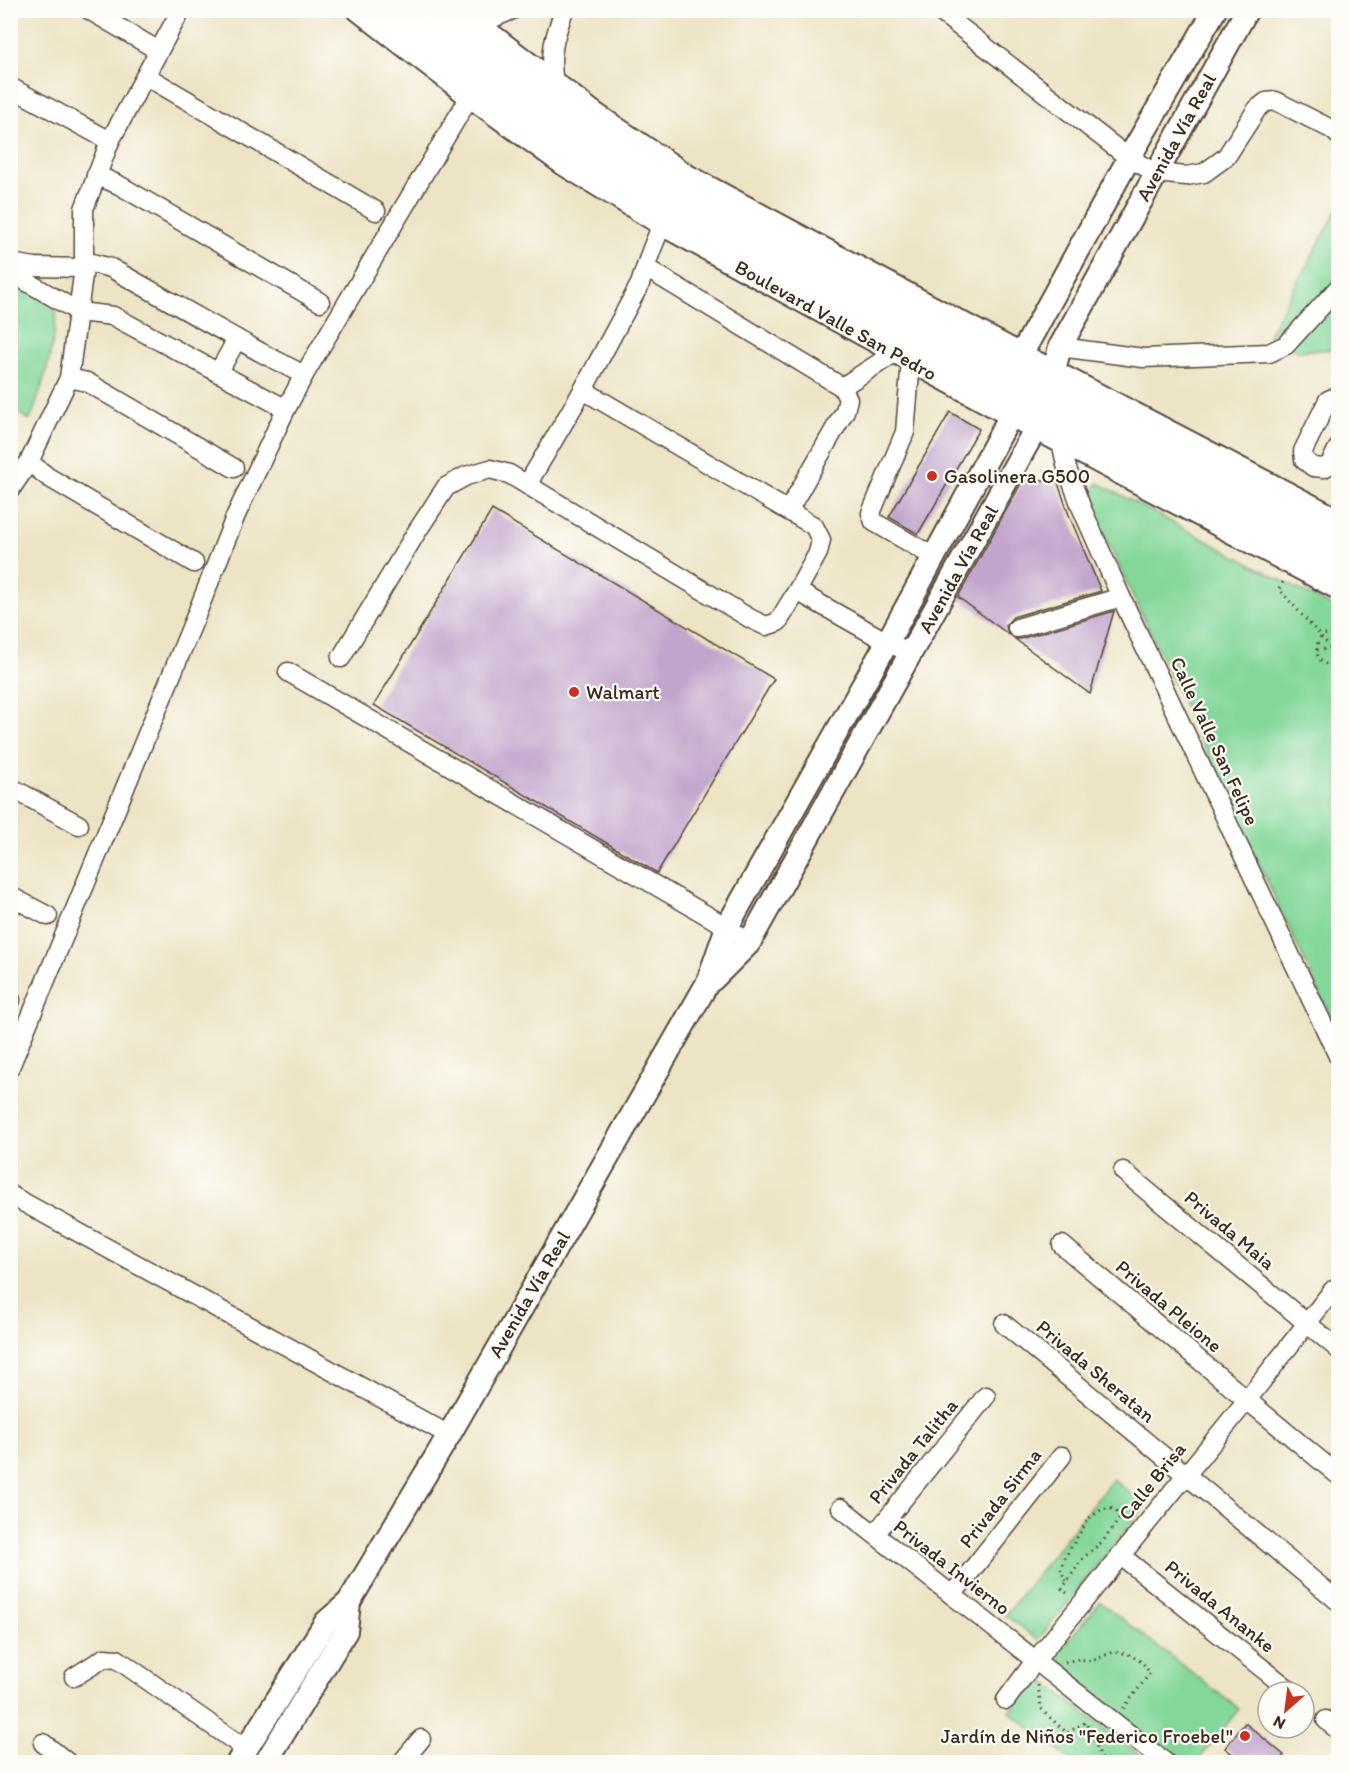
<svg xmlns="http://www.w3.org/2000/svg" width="1349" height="1773" viewBox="0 0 1349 1773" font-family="Itim,sans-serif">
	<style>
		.green { fill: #83d79a; stroke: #5f805c; stroke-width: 1.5 }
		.building { fill: #c1a5cc }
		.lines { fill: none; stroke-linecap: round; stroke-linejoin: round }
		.minor-casing { stroke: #564637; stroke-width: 21 }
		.major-casing { stroke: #564637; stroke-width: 26 }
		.path { stroke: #564637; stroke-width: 3; stroke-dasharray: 1.5 4.5; stroke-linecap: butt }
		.minor { stroke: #fff; stroke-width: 18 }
		.major { stroke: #fff; stroke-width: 22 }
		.poi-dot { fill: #c8321e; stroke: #fdfcf7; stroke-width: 2 }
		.labels { text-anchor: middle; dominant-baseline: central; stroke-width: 4.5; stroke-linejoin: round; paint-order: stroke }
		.street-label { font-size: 20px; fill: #3b2a1e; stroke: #fdfcf7 }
		.poi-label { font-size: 20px; fill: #3b2a1e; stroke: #fdfcf7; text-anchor: start }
	</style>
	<rect width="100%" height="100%" fill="#fdfcf7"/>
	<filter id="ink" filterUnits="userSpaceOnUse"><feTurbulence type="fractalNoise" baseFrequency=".0167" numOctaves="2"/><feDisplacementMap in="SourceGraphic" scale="12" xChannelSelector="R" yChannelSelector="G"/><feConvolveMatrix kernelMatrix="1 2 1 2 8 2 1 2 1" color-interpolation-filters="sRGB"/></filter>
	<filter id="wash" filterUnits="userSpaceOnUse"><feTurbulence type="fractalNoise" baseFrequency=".008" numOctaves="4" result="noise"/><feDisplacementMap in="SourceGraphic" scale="24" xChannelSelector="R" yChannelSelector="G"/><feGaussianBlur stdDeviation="1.35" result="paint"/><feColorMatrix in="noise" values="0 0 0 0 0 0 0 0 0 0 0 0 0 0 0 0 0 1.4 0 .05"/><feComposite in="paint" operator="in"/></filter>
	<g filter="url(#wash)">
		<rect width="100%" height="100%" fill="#ece4c5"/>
		<!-- green -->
		<g class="green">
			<path d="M1338,209V349L1297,351L1268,335Z"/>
			<path d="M11,280L57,304C56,341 43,386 30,420L11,409Z"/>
			<path d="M1098,483L1338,610V1032L1088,500Z"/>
			<path d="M1113,1479L1145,1505L1038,1640L1005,1615Z"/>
			<path d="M1100,1602L1239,1709L1197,1762H1177L1053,1659Z"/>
			<path d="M1037,1676L1148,1762H1073L1010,1712Z"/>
		</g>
		<g id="blocks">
			<!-- building -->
			<g class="building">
				<path d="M950,412L979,429L918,534L889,517Z"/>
				<path d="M1023,480H1057L1069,515L1101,591L1013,617L1006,625L1008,634L958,597Z"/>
				<path d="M492,510L774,679L657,873L374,705Z"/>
				<path d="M1114,611L1090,694L1015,639H1020Z"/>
				<path d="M1245,1723L1284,1755L1278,1762H1243L1225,1748Z"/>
			</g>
		</g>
	</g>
	<g filter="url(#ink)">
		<use href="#blocks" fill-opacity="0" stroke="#564637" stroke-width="1.5"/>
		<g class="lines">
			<!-- minor casing -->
			<g class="minor-casing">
				<g id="minor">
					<path d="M89,10L159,51"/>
					<path d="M938,10L1129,158L1156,173L1186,176L1204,173L1226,157L1257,109L1266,102L1276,101L1333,130L1338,135"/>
					<path d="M477,25L512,10"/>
					<path d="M146,76L376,211"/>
					<path d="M554,83C549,53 554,39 564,10"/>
					<path d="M10,87L110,141"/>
					<path d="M96,175L119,185L320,302"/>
					<path d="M662,224L651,251L640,284L583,390L814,526L821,540L818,553L797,591L887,642L911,653"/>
					<path d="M84,261L111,268L260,352L304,375"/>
					<path d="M10,263L35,267L84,268"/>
					<path d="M646,268L842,387L848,399L845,411L788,511"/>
					<path d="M10,272L79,312L113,316L286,409"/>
					<path d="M1060,347L1143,358L1269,353L1286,345L1338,288"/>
					<path d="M911,361L905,432L871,513L874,522L934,557"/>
					<path d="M218,373L237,339"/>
					<path d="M69,378L87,382L234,468"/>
					<path d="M842,387L896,352"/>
					<path d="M1338,396L1328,400L1303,451L1304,460L1313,467L1324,468L1330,464L1338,448"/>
					<path d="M1061,442L1067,469L1082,509L1121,597L1338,1056"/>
					<path d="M29,462L48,477L194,563"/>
					<path d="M527,485L583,390"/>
					<path d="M10,490L29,462L69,378L84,268V209L110,141L181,10"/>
					<path d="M1017,628L1121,597"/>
					<path d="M341,658L416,533L446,487L466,476L490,469L509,474L751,619L766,626L778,622L797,591"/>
					<path d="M288,672L727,927L749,943"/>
					<path d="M10,787L79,825"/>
					<path d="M10,896L48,916"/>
					<path d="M10,1000H11"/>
					<path d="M10,1067L195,618L236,515L286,409L304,375L470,96"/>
					<path d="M1123,1171L1338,1349"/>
					<path d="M10,1195L449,1435"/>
					<path d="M1062,1245L1247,1400L1338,1475"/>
					<path d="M1004,1324L1338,1601"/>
					<path d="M841,1508L1165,1762"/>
					<path d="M875,1534L986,1396"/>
					<path d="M1120,1555L1292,1692"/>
					<path d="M952,1595L1062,1456"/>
					<path d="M74,1677L104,1658L117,1659L246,1749"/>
					<path d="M1006,1700L1035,1661L1247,1400L1333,1290"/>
					<path d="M1326,1720L1338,1730"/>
					<path d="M43,1743L67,1762"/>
					<path d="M402,1762L421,1739"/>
				</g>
			</g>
			<!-- major casing -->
			<g class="major-casing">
				<g id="major">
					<path d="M359,10L470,96L564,164L662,224L1011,415L1338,588"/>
					<path d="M390,10L480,80L575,147L671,207L1071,425L1338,564"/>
					<path d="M425,10L492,63L586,129L680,190L1021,376L1338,543"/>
					<path d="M458,10L596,115L687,176L1021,355L1338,520"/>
					<path d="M713,979L749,943L1036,428L1045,411L1051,391L1054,370L1060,347L1247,10"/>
					<path d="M238,1762L326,1622L349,1602L449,1435L707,984L727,927L893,632L1011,415C1019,395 1021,376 1021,355L1129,158L1215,10"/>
					<path d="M266,1762L346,1631L349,1602"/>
				</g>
			</g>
			<!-- path -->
			<g class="path">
				<path d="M1283,582L1279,589L1333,650L1338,659"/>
				<path d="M1338,634C1309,627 1310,672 1338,664"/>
				<path d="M1317,650L1338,648"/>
				<path d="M1338,712L1336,721L1338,727"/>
				<path d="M1066,1581L1061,1571L1063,1562L1067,1554L1089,1518L1101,1510L1110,1508L1122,1515"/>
				<path d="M1067,1593L1062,1589L1083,1558L1104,1540L1122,1515L1128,1520"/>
				<path d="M1065,1662L1079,1659L1092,1661L1113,1652L1128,1654L1142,1662L1150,1673L1123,1709"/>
				<path d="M1038,1685L1041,1708L1046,1714L1067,1733L1086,1722"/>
				<path d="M1087,1724L1103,1762"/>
			</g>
			<!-- minor -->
			<use href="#minor" class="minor"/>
			<!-- major -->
			<use href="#major" class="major"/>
		</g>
	</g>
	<!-- markers -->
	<g class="poi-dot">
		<circle cx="932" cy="476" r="6"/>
		<circle cx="574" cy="692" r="6"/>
		<circle cx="1245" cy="1736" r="6"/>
	</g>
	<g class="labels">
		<!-- street labels -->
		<g class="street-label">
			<text transform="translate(1176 137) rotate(-61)">Avenida Vía Real</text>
			<text transform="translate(836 320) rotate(29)">Boulevard Valle San Pedro</text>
			<text transform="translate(958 569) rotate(-61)">Avenida Vía Real</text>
			<text transform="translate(1215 741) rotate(65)">Calle Valle San Felipe</text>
			<text transform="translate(1230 1230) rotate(40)">Privada Maia</text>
			<text transform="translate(529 1294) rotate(-60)">Avenida Vía Real</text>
			<text transform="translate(1169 1306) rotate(40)">Privada Pleione</text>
			<text transform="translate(1096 1371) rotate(40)">Privada Sheratan</text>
			<text transform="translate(913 1451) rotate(-51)">Privada Talitha</text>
			<text transform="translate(1152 1481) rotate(-51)">Calle Brisa</text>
			<text transform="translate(1000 1498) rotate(-52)">Privada Sirma</text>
			<text transform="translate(952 1567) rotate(38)">Privada Invierno</text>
			<text transform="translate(1220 1606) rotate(39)">Privada Ananke</text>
		</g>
		<!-- poi labels -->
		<g class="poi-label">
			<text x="944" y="476">Gasolinera G500</text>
			<text x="586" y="692">Walmart</text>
			<text x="1233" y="1736" text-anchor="end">Jardín de Niños "Federico Froebel"</text>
		</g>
	</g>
	<!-- margin -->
	<rect width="1349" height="1773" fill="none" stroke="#fdfcf7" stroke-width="36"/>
	<!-- north arrow -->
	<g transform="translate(1286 1710) rotate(208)"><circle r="28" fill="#fdfcf7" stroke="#afa8a0" stroke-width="1.5"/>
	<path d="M0-4.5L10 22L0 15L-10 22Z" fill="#c8321e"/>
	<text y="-9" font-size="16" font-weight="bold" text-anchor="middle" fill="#3b2a1e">N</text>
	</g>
</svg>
